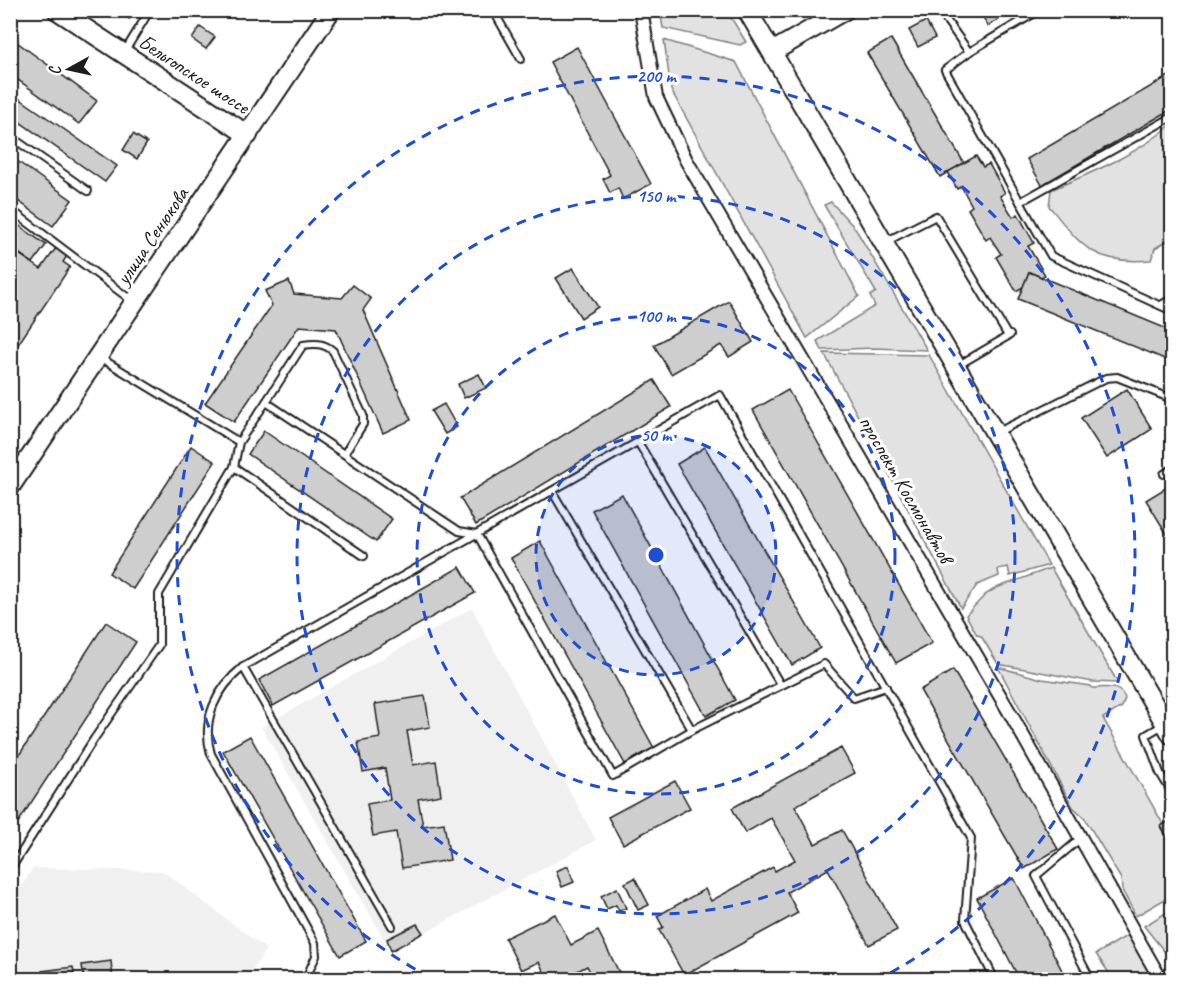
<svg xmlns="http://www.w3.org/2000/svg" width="1183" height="990" viewBox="0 0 1183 990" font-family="Caveat,sans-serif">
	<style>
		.built { fill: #f0f0f0 }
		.green { fill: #e2e2e2; stroke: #7f7f7f; stroke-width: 1.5 }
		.building { fill: #cecece; stroke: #1c1c1c; stroke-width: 1.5 }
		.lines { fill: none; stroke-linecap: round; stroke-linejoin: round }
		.lane-casing { stroke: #1c1c1c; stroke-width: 10 }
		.street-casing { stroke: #1c1c1c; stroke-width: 16 }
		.secondary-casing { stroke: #1c1c1c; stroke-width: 22 }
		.lane { stroke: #fff; stroke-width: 6 }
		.street { stroke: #fff; stroke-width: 12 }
		.secondary { stroke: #fff; stroke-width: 18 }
		.ring { fill: none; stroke: #1d4ed8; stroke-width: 3; stroke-dasharray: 10 8 }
		.labels { text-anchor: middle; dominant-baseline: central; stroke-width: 6; stroke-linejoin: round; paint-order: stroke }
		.street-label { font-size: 21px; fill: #1c1c1c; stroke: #fff }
		.centre { fill: #1d4ed8; stroke: #fff; stroke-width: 3 }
		.ring-label { font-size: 18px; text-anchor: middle; font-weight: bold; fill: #1d4ed8; stroke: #fff; stroke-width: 6; stroke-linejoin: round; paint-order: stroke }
	</style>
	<rect width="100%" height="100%" fill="#fff"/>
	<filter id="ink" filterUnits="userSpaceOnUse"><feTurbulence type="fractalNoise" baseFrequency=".0167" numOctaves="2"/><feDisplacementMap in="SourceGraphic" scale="12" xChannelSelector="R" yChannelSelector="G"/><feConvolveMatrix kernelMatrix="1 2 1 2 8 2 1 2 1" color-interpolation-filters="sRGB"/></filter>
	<g filter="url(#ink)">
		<!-- built -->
		<g class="built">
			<path d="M472,608L596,840L391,951L261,727Z"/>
			<path d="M33,868L163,871L266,949L246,979L11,980V903Z"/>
		</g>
		<!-- green -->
		<g class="green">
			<path d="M660,11H727L746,42L740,45L663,28Z"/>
			<path d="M664,40L736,62L859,296L807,338L671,90Z"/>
			<path d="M1172,124V238L1155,248L1151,260C1094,265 1082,247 1049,206L1051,190C1093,172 1138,154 1172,124Z"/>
			<path d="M831,202L855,228L927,350L874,348L822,350L817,341L875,306L870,296L876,292L824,205Z"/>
			<path d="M824,353L929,355L1049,565L1010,576L1008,567L998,569L999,576L977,585L961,608Z"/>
			<path d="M1051,568L1118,683L1093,682L998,664L981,636L977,635L966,615L985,595L996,588Z"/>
			<path d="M998,667L1042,679L1091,686L1092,688C1105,688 1119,684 1125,698L1122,707L1103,718L1163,824L1160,826L1172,847V895L1136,916L1122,890L1121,879L1084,817L1073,807Z"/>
			<path d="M1172,909V961L1144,926Z"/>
			<path d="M1128,935L1154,979H1113L1096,954Z"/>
		</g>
		<!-- building -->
		<g class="building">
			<path d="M130,10L133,14L129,19L120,11Z"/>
			<path d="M979,10H1014L988,26Z"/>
			<path d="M926,21L935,38L918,47L909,30Z"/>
			<path d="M200,27L215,37L206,49L192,39Z"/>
			<path d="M10,37L97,101L79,124L10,74Z"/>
			<path d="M891,39L964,163L940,177L867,53Z"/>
			<path d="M577,47L651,184L623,199L618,188L610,193L603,179L610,175L550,62Z"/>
			<path d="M1172,74V109L1042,185L1027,159Z"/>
			<path d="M10,92L117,166L105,182L10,115Z"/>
			<path d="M133,134L147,143L137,159L123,150Z"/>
			<path d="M10,156L72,200L53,226L10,195Z"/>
			<path d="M976,156L983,167L989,164L1005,193L1000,196L1013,217L1018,214L1034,243L1028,246L1045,275L1041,277L1029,272L1023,287L1016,291L996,257L1001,254L990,237L986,240L968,209L972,206L961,186L957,189L948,172Z"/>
			<path d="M10,219L46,245L33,263L10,247Z"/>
			<path d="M10,248L41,269L56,248L67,256L63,262L70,267L13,352L10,350V278L15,272L10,269Z"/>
			<path d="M573,268L598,307L581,318L556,278Z"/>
			<path d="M1029,272L1172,331V362L1018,299Z"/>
			<path d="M289,281L294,294L342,298L353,285L371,299L363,310L411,420L383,433L336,329L299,326L234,422L205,403L272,305L265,291Z"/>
			<path d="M729,301L753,342L729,357L721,345L671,374L654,345Z"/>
			<path d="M479,374L486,388L464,398L458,384Z"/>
			<path d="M654,380L671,407L476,525L460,498Z"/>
			<path d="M1127,389L1152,429L1107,458L1081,418Z"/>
			<path d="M788,390L932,643L896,663L753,410Z"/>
			<path d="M444,404L457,427L445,434L431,411Z"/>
			<path d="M264,431L392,519L376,542L248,454Z"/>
			<path d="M191,446L215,462L133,589L109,573Z"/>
			<path d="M705,447L820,648L792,665L677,464Z"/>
			<path d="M1172,484V533L1168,536L1146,500Z"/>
			<path d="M622,494L735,700L706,716L592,510Z"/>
			<path d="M540,541L654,748L625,764L511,558Z"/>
			<path d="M460,567L475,593L273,706L259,680Z"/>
			<path d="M106,622L136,642L10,835V769Z"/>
			<path d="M953,670L1058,849L1024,869L920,690Z"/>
			<path d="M425,696L430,727L407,731L413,765L436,761L441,795L418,799L423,826L444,823L450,860L402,868L396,832L373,836L367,804L390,800L385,768L363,772L358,742L380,738L375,704Z"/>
			<path d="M250,736L366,941L340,956L223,751Z"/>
			<path d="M841,748L855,773L795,806L815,844L842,830L897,930L869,945L828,869L787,892L798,913L684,975L659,930L663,927L657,916L705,889L711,901L773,867L775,871L795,860L771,818L745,833L732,808Z"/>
			<path d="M675,781L690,808L623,844L608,817Z"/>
			<path d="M1172,819V843L1171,844L1161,826Z"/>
			<path d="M568,866L574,882L562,887L556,871Z"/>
			<path d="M635,878L649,905L638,910L625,883Z"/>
			<path d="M1014,878L1067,980H1020L977,898Z"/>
			<path d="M617,888L626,908L619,911L616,905L607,909L601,896Z"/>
			<path d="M555,914L571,945L598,931L623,980H594L587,966L560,980H548L539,962L521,970L505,938Z"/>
			<path d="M417,924L423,933L391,951L387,939Z"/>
			<path d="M111,961L113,980H80L84,979L82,965Z"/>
			<path d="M73,967L75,980H43L42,971Z"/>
		</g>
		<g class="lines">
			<!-- lane casing -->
			<g class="lane-casing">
				<g id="lane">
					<path d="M493,10L521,59"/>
					<path d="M939,10L969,52"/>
					<path d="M1040,10L969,52L945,70L1051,256L1172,311"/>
					<path d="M125,51L150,10"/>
					<path d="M10,136L88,191"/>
					<path d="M1020,202L1172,117"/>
					<path d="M10,209L131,300"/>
					<path d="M885,242L936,216L1008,336"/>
					<path d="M1161,305L1172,299"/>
					<path d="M99,357L239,442"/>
					<path d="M957,366L1010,335"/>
					<path d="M266,402L303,345C315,343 324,343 333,351L363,415V424L345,453"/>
					<path d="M996,433L1106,378L1117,377L1172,399"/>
					<path d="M638,442L780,684"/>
					<path d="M234,467L364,556"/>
					<path d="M1164,474L1172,469"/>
					<path d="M552,491L692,730"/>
					<path d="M243,667L392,926"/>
					<path d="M1163,725L1146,735L1160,773L1172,793"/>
					<path d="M1081,838L1036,876L1091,980"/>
					<path d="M10,870L94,739L159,645V594L234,467L239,442L266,402L459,531L477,534L613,776L692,730L824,664L854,698L886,687"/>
					<path d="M305,980L316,956L315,943L211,754C201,720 216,689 243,667L720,395L971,838L965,920L995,980"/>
				</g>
			</g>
			<!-- street casing -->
			<g class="street-casing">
				<path id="street" d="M641,10L656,97L686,160L1010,713L1161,980"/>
			</g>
			<!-- secondary casing -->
			<g class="secondary-casing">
				<g id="secondary">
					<path d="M57,10L248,135"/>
					<path d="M747,10L1172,735"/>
					<path d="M772,52L845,10"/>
					<path d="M10,487L331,10"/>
				</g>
			</g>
			<!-- lane -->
			<use href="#lane" class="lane"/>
			<!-- street -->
			<use href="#street" class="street"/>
			<!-- secondary -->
			<use href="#secondary" class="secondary"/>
		</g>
	</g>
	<!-- distance rings -->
	<circle cx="656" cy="555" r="120" fill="#1d4ed8" fill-opacity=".12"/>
	<g class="ring">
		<circle cx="656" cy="555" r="120"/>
		<circle cx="656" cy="555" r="239"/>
		<circle cx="656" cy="555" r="359"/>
		<path d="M431 978A479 479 0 1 1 881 978"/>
	</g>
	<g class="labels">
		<!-- street labels -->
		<g class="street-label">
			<text transform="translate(194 74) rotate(33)">Бельгопское шоссе</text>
			<text transform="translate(152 236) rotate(-56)">улица Сенюкова</text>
			<text transform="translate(906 489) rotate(60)">проспект Космонавтов</text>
		</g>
	</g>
	<circle cx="656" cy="555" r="9" class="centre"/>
	<g class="ring-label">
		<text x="656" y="82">200 m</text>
		<text x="656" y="202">150 m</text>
		<text x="656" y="322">100 m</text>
		<text x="656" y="441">50 m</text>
	</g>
	<!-- margin -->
	<rect width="1183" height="990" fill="none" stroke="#fff" stroke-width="36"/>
	<rect x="18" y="18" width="1147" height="954" fill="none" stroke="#1c1c1c" stroke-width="2" filter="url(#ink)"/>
	<!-- north arrow -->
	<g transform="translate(69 69) rotate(262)" stroke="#ffffff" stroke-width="4.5" paint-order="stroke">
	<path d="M0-4.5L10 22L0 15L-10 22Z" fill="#1c1c1c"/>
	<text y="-9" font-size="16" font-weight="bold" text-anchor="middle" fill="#1c1c1c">С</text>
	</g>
</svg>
